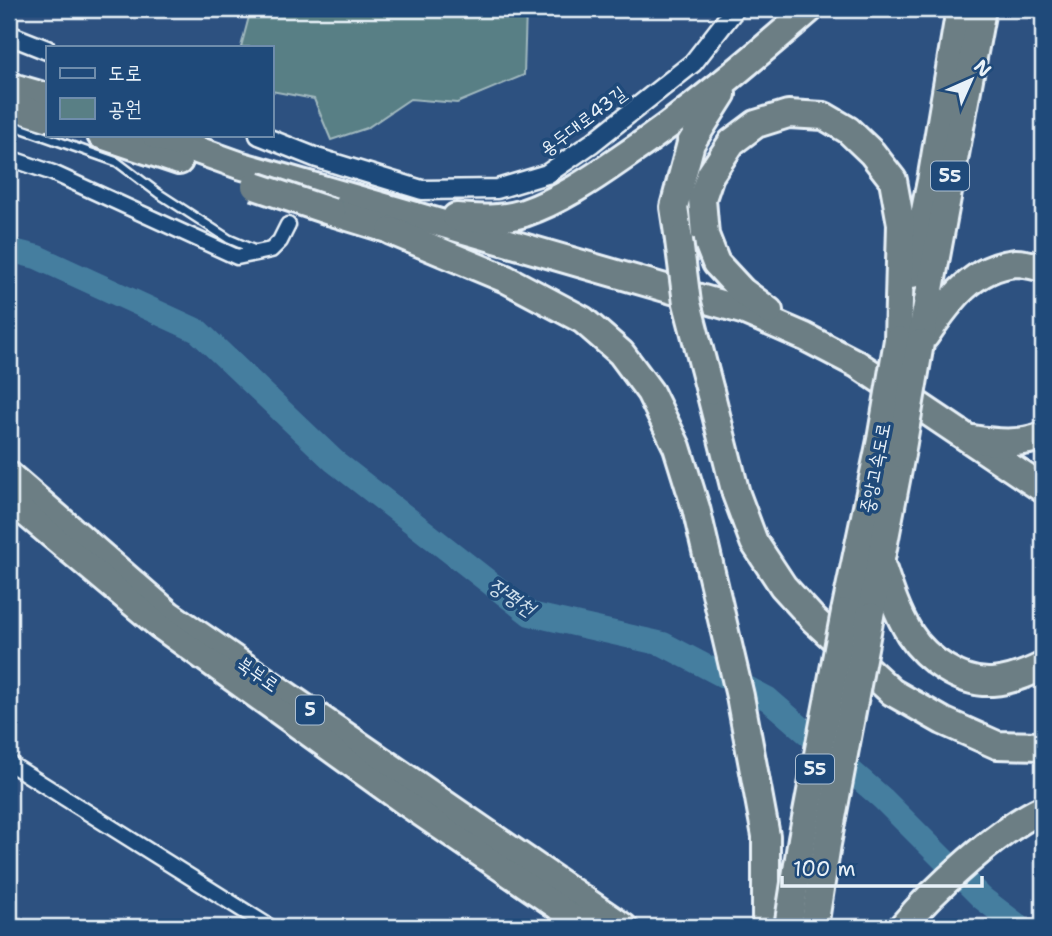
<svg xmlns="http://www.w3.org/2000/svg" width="1052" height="936" viewBox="0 0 1052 936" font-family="'Shantell Sans','Poor Story',sans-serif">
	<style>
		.green { fill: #597f85; stroke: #a0b8be; stroke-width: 2 }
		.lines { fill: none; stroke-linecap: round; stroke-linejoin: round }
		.river { stroke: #457e9f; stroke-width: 24 }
		.service-casing { stroke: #e8f1f8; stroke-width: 12 }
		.minor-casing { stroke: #e8f1f8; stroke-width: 19 }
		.tertiary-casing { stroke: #e8f1f8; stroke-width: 23 }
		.trunk-casing { stroke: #e8f1f8; stroke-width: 30 }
		.motorway-casing { stroke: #e8f1f8; stroke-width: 32 }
		.service { stroke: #1f4a7a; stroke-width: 7 }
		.minor { stroke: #1f4a7a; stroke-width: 14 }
		.tertiary { stroke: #1f4a7a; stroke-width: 18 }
		.trunk { stroke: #6c7e84; stroke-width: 24 }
		.motorway { stroke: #6c7e84; stroke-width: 26 }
		.motorway-bridge-casing { stroke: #e8f1f8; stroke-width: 32; stroke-linecap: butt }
		.motorway-bridge { stroke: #6c7e84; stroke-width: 26 }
		.labels { text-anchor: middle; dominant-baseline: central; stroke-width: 7; stroke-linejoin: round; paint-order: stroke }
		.shield { fill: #1f4a7a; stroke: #acbfd2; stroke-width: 2 }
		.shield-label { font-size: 18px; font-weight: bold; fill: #e8f1f8 }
		.street-label { font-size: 19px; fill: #e8f1f8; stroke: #1f4a7a }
		.water-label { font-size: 21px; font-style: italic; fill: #d0e0eb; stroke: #1f4a7a }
	</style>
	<rect width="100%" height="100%" fill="#2d5180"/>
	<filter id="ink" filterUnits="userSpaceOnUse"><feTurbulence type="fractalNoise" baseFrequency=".0143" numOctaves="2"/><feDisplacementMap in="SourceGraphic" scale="14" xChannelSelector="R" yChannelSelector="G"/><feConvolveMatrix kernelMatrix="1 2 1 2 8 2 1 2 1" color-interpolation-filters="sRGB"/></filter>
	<g filter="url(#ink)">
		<!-- green -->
		<path class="green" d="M251,9H526L524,75L457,103L410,99L367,128L331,140L314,99L271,91V47H241Z"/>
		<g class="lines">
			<!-- river -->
			<path class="river" d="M9,250L37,257L198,331L334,461L530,614L663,644L768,699L883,799L982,898L1020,927"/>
			<!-- service casing -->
			<g class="service-casing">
				<path id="service" d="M9,124L117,162L158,193L229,239L255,250"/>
			</g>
			<!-- minor casing -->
			<g class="minor-casing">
				<g id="minor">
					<path d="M9,158L53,173L237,257L271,250L280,241L288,225"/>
					<path d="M9,763L270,927"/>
				</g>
			</g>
			<!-- tertiary casing -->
			<g class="tertiary-casing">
				<g id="tertiary">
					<path d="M9,35L47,50"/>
					<path d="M259,135L317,158L422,190L497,189L547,174L592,143L693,63L735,9"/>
				</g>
			</g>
			<!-- trunk casing -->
			<g class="trunk-casing">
				<g id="trunk">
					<path d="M9,474L170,614L625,927"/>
					<path d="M9,500L158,625L404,802L587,927"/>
				</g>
			</g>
			<!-- motorway casing -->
			<g class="motorway-casing">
				<g id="motorway">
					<path d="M9,86L47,97"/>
					<path d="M9,105L47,117"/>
					<path d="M101,135L179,161"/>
					<path d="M155,135L239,165L745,311L805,337L857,364L1043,489"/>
					<path d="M332,212L407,235"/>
					<path d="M456,217C479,219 502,220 524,213C559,201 592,179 622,158C689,113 749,62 810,9"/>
					<path d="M391,231L506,279L583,320L621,353L650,392L677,447L696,508L740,696L766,836V927"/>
					<path d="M679,240L674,207L691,143L722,94"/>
					<path d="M912,274L931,181L960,9"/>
					<path d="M769,311L742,291L716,263L705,235L702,199L710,175L732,142L756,124L788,114L824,116L848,130L872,153L893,180L901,224L898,340"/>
					<path d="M925,336C948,303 972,267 1016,263C1025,263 1035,266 1043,268"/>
					<path d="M920,343L982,9"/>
					<path d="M710,391L736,494L754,542L783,586L814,620L892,692L943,721L997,745L1043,746"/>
					<path d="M973,439C997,443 1020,445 1043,436"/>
					<path d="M881,564C889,588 897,613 910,634C926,659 961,684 992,682C1010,681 1027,674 1043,666"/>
					<path d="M845,612L881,440"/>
					<path d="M870,616L901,454"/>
					<path d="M902,927C933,890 999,829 1043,809"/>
				</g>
			</g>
			<!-- service -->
			<use href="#service" class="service"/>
			<!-- minor -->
			<use href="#minor" class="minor"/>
			<!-- tertiary -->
			<use href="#tertiary" class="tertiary"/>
			<!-- trunk -->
			<use href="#trunk" class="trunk"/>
			<!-- motorway -->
			<use href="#motorway" class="motorway"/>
			<!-- motorway-bridge casing -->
			<g class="motorway-bridge-casing">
				<g id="motorway-bridge">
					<path d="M255,186L332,212"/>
					<path d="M679,240L687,303L710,391"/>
					<path d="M881,440L898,340"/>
					<path d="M901,454L920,343"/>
					<path d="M788,927L802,839L845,612"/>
					<path d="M814,927L827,844L870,616"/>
				</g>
			</g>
			<!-- motorway-bridge -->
			<use href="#motorway-bridge" class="motorway-bridge"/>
		</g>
	</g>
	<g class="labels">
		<!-- shield labels -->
		<g class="shield">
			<rect x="931" y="161.5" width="38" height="29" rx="5"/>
			<rect x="296" y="695.5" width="28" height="29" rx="5"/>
			<rect x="796" y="754.5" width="38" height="29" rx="5"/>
		</g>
		<g class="shield-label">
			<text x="950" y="176">55</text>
			<text x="310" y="710">5</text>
			<text x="815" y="769">55</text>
		</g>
		<!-- street labels -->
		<g class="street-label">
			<text transform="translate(583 121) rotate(-37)">용두대로43길</text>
			<text transform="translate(875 468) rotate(-79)">중앙고속도로</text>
			<text transform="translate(258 674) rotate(35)">북부로</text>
		</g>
		<!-- water labels -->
		<g class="water-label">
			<text transform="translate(512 597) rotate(34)">장평천</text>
		</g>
	</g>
	<!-- margin -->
	<rect width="1052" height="936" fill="none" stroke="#1f4a7a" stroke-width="35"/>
	<rect x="18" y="18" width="1017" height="901" fill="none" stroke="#e8f1f8" stroke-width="2.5" filter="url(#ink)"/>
	<!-- legend -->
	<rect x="46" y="46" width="228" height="91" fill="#1f4a7a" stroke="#6f8dac" stroke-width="2"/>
	<rect x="60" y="68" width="35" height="10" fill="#1f4a7a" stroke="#6f8dac" stroke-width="2"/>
	<text x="108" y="80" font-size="21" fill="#e8f1f8">도로</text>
	<rect x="60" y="98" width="35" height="21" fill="#597f85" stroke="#6f8dac" stroke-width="2"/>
	<text x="108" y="116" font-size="21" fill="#e8f1f8">공원</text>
	<!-- north arrow -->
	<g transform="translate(971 80) rotate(45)" stroke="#1f4a7a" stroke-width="5" paint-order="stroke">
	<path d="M0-5L12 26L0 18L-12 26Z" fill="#e8f1f8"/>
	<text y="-10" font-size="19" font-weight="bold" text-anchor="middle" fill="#e8f1f8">N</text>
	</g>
	<!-- scale -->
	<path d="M782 876v10h200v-10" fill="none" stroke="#e8f1f8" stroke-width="3.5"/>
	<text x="793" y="876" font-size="21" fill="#e8f1f8" stroke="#1f4a7a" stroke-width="5" paint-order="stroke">100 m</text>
</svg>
